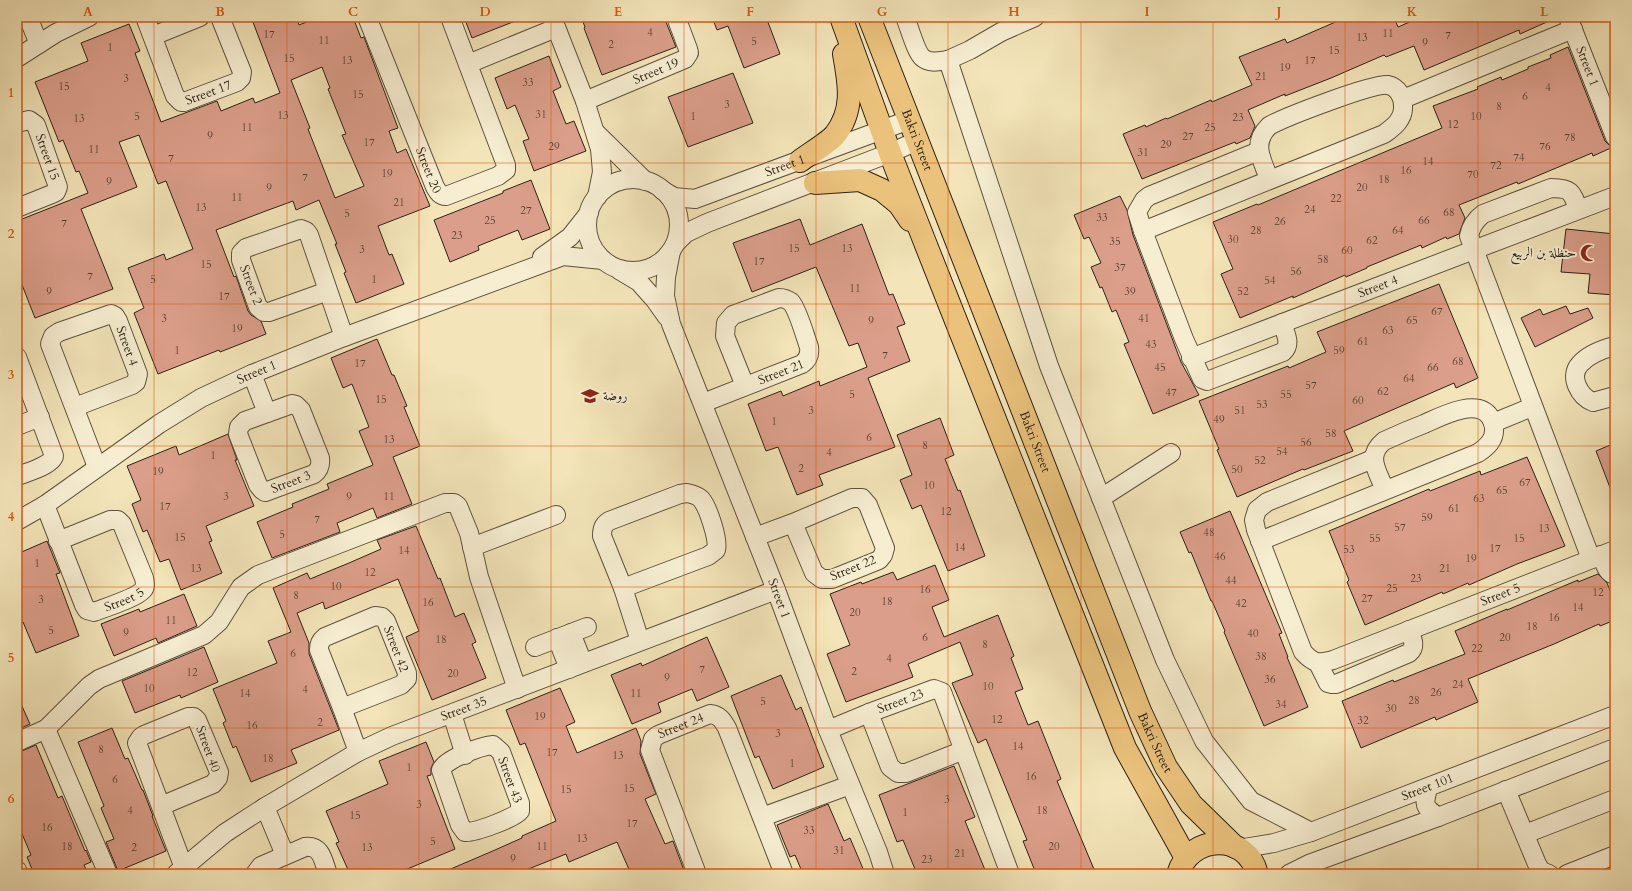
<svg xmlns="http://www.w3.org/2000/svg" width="1632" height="891" viewBox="0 0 1632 891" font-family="Cardo,Amiri,serif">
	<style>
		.building { fill: #db9e8a; stroke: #2c2115; fill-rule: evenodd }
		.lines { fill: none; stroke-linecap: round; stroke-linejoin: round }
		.minor-casing { stroke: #5e523e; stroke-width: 20 }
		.major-casing { stroke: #2c2115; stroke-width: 24 }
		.minor { stroke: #f7eed2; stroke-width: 18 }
		.major { stroke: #eac27c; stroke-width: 22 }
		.grid { fill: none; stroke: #df560c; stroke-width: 1; stroke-opacity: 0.55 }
		.labels { text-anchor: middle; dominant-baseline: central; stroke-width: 4; stroke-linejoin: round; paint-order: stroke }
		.number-label { font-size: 11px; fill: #584032 }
		.street-label { font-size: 13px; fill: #2c2115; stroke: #f7eed2 }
		.poi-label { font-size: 13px; fill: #2c2115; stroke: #f7eed2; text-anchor: end }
		.neatline { fill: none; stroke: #df560c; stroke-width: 1.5 }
		.grid-label { font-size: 13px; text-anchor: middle; font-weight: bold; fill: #df560c }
	</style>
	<rect width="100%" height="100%" fill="#f3e5b9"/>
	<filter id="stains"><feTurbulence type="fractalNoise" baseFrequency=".005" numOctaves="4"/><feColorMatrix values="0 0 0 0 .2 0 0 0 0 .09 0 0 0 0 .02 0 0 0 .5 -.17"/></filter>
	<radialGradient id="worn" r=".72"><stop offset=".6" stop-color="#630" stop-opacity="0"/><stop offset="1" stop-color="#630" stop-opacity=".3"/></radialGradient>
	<!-- building -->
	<g class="building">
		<path d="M251,17H296L299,25L319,17H353L361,38L364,37L398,128L389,131L397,153L406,149L430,206L378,226L389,255L392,254L404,284L356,303L344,273L346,272L335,244H337L319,200L296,210L293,201L263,212L216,230L234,277L236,276L248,311L251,315L261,321L266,334L220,352L219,350L158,374L134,313L144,308L128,268L164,254L166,260L193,249L166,181L158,184L139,135L119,142L137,187L81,209L113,289L35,318L17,272V221L88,193L79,171L76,172L63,140L59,142L35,82L88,61L81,43L129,24L140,51L135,53L161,122L217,101L221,111L253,98L255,103L280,93ZM322,67L330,88L328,89L346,134L342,135L364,186L335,198L308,129L310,128L291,80Z"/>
		<path d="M464,17H523V18L472,38Z"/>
		<path d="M581,17H664L676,47L602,75L584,28L585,27Z"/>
		<path d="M712,17H766L780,54L744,68L728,26L717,30Z"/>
		<path d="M1339,17H1394L1398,27L1421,17H1558L1520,34L1519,30L1424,70L1414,46L1386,57L1384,55L1331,78L1285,96V94L1248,110L1255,126L1250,138L1236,144L1235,142L1142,179L1123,134L1145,125L1146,127L1166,118L1167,119L1211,100L1212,102L1252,85L1239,57L1285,39L1287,43L1340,20Z"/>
		<path d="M1568,47L1605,141L1609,145L1613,147L1593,156L1592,153L1518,184L1517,182L1459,205L1465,218L1459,234L1447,239L1446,237L1422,248L1421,245L1367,267V268L1346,277L1345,275L1293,298V296L1240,318L1221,274L1233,269L1213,222L1257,204L1258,205L1442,128L1433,106L1478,89L1477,87L1501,77L1502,80L1528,69V67L1551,58L1550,55Z"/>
		<path d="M549,56L561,87L553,91L566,124L574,121L586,151L534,171L523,141L529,139L515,105L507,109L495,78Z"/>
		<path d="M733,73L753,123L688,147L668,97Z"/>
		<path d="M531,180L550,229L522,240L518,230L478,246L479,250L450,262L434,220L503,193V191Z"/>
		<path d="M1120,196L1127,210L1133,235L1181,362L1199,395L1153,414L1124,344L1129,342L1116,310L1112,312L1102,287L1100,288L1091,267L1101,263L1089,237L1084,239L1074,215Z"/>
		<path d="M800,219L810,245L862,224L889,295L893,294L905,324L897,327L910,361L868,378L895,447L819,475L823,485L797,495L778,447L766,451L748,404L781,391L783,396L819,381L820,386L867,367L858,343L849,346L816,267L752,292L733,243Z"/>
		<path d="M1566,229L1615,234V295L1588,293L1590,274L1561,272Z"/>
		<path d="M1439,284L1478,378L1456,388L1454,383L1344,431L1353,451L1304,470L1303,469L1237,497L1217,450L1219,449L1199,401L1288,366L1289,368L1326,352L1317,332Z"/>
		<path d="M1566,306L1570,314L1588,308L1593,318L1535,347L1521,318L1540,309L1543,315Z"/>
		<path d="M377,339L392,375H394L407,406L404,407L420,446L393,457L412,504L377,518L373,508L337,523L340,532L272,558L257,522L293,507L292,504L329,489L327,484L373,465L359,431L369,427L352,384L343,388L331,358Z"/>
		<path d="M940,418L954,455L945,459L958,491L960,490L985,556L948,571L921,505L912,509L900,480L912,475L897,435Z"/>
		<path d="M228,434L237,460H235L254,506L206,526L212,541L209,542L222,573L181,590L169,559L160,562L147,530L143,532L132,504L141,500L127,466L176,446L179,455Z"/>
		<path d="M1615,443V497L1614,498L1596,451Z"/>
		<path d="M1527,457L1565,546L1517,564L1469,585L1468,583L1443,594L1442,592L1365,625L1347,582L1349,580L1329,531L1429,489L1430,491L1480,471L1481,475Z"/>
		<path d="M1230,511L1282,633L1279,634L1288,657H1287L1308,707L1264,726L1234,656L1224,632L1225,631L1212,601H1211L1191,552L1189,553L1180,532Z"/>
		<path d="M416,526L438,579L440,578L455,617L464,613L476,642L472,644L486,678L432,700L406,637L419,631L398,579L325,609L323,602L297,613L309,643V654L339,730L291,750L297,763L251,782L236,746L233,748L223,723L226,721L213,689L277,663L268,641L291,632L273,588L307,573L310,579L349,563L381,549L377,540Z"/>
		<path d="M47,541L60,573L56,574L79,636L36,653L23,622L17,624V554Z"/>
		<path d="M935,565L949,600L932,607L944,637L998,615L1014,656L1011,658L1023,689L1015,692L1028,725L1038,721L1061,779L1057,781L1096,874H1038L1036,871H1035L1023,841L1027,840L986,739L978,743L952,683L973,675L960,642L908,664L913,677L846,702L827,654L850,645L830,594L861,582L862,584L893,572L897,580Z"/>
		<path d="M1598,574L1607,583L1615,602V620L1600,626L1599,624L1554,644L1468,679L1478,702L1436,720L1435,717L1361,748L1342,701L1393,680L1394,682L1465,654L1455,631L1507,609V610L1578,580V582Z"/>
		<path d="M184,594L197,626L158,643L156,638L114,656L101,624L139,609L140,612Z"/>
		<path d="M707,637L729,687L697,701L692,689L658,703L661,712L632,724L611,675L641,663L642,666Z"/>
		<path d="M204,647L218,682L181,698L180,695L135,713L122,681Z"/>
		<path d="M781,675L796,710L801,707L824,767L773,789L759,756L755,758L731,696Z"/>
		<path d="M560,688L575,722L566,726L577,753L636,728L641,741L640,754L656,794L645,799L665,844L673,841L685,873L631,874L617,842L569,862L566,854L516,874H439L495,850L522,838V836L556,821L525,743L520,745L506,710Z"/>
		<path d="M17,695L30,724L17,730Z"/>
		<path d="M112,728L125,759L128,758L142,790H143L153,816H152L166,851L118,871L106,842L114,839L101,808L104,806L78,742Z"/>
		<path d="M426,742L434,762L431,768V775L427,776L455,849L405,870L407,874H350L336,843L339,842L326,811L388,784L379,761Z"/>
		<path d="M36,745L58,798L62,796L85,851L86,850L91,862L84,865L88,874H34L27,857L31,855L17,822V753Z"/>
		<path d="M954,766L975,817L965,821L985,870L974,874H917L903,840L897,842L879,795Z"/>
		<path d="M828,804L844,841L850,838L864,871L857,874H803L795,855L790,857L777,825Z"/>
	</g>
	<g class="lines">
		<!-- minor casing -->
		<g class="minor-casing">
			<g id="minor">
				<path d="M28,17L39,44"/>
				<path id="s1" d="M145,17L175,96L181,102H184L237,82L241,78L242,72L220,17"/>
				<path id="s2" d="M367,17L435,187C438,192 440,196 446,196L498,176L506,170V165L450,17"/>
				<path d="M552,17L585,101L600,149L602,172L597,197"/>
				<path d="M905,17C909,26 916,53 923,58C930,64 940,61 948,60L1049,366L1165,660L1204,741L1251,801L1311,832"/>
				<path id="s3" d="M1568,17L1615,137"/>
				<path d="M153,36L200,17"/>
				<path d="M17,58L56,33L89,17"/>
				<path d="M948,60L970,50L1001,32L1035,17"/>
				<path d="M468,64L556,28"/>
				<path d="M1403,99L1573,29"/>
				<path id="s4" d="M585,101L685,59L689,53L688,49L676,17"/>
				<path id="s5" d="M17,123L29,120L36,125L58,187L56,192L52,194L17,208"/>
				<path d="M596,133L645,181"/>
				<path d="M1259,151L1149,196L1144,200L1137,212L1143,231L1184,339L1202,379L1207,381L1283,352C1292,344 1285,333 1282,323"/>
				<circle cx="633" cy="225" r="46"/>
				<path id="s6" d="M662,190L674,197L695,199L909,120"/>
				<path d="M1578,209C1572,192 1571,188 1551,188L1483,214C1475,220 1471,226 1469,236L1591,559"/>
				<path d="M1143,231L1384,134C1394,127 1404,119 1403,106C1403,97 1398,87 1388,85C1373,83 1285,117 1269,126C1251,144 1262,159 1269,179"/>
				<path d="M676,243L686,233L707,223L890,153L917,141"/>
				<path id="s7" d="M671,251L666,277L665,296L671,324L776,590L828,730L878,852L885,874"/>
				<path d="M542,257L570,237L589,213"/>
				<path d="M619,270L639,282L655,300L667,317"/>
				<path d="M328,291L269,312H264L258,307L241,260V253L246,248L301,229L306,231L309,235L344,337"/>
				<path d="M1615,346C1603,349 1588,355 1580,364C1568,377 1580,397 1593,402L1615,396"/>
				<path d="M17,357L54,456C52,465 26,473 17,476"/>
				<path id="s8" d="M1191,358L1615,196"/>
				<path d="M252,374L267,413"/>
				<path id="s9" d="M703,403L802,364C808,360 810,354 809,347C805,336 798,310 791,302C787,299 784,298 779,298L733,315L726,323L725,336L745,386"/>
				<path d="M292,404L296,405L301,410L320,458C321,466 319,470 314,474L265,492L262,490L258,485L238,434L239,427L245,421Z"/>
				<path d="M75,407L132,385L136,382L138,374L118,321L115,316L111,314L59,332L53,336L50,344L97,467"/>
				<path d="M1493,423L1532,407"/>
				<path d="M17,426L40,417"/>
				<path id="s10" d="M1373,459L1267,502L1257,510L1254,520L1256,530L1303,652C1314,664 1318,664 1333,660L1615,550"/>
				<path d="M687,493C692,494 697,495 701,499C708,507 719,540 716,550L708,556L623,588L602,536C602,529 603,525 609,521L680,494Z"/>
				<path d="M1101,498L1171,453"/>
				<path id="s11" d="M45,505L84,605L87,610L94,612C104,608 136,598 143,590C146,587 145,583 144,578L122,524L118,520H110L58,541"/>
				<path id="s12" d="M17,521L45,505L159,424L201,398L252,374L344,337L563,256L603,260"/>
				<path d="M755,537L793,523L852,498H862L868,505L885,548L883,555L879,560L832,579H822L814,573L793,523"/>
				<path d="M1260,541L1478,453C1487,447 1495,440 1494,428C1494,424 1492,420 1490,417C1477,397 1440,417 1424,424C1411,429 1397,435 1384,441C1365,456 1378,472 1385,490"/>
				<path d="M472,547L556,515"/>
				<path d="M1601,555C1605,563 1606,573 1615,575"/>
				<path d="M623,588L640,641"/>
				<path d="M375,616L382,617L386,621L407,673V679L401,685L342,708L319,650C319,644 320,641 325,637Z"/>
				<path d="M571,633L583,663"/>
				<path d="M557,638L569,669"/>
				<path d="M535,647L587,627"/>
				<path d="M1318,663L1328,683L1332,684H1336L1409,653C1417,646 1412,638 1409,630"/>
				<path d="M342,708L358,752"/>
				<path d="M869,713L890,767L898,773H906L964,750"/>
				<path d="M452,714L465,755"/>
				<path d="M46,729L108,874"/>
				<path id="s13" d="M828,730L869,713L934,689L942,692L1010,874"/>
				<path d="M17,742L46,729L89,686L99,679L204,635L219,622L241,587L258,575L445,503H454L458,506L469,533L479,577L517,689"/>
				<path d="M493,745L501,752L520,803V811C515,818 474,833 465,832L460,825L441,770C445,759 481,746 493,745Z"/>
				<path d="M1428,788C1424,805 1423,806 1438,817"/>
				<path d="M1506,790L1537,864L1541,871L1549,874"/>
				<path d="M161,806L213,784L218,778L219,772L197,720L194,717H188L144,735L141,737L137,743L184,868"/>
				<path d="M265,807L285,855"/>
				<path d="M762,817L850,785"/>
				<path d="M1525,834L1615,799"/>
				<path id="s14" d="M1238,849L1274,843L1311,832L1615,715"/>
				<path d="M17,870L18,874"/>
				<path id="s15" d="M176,874L225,833L265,807L358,752L392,736L776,590"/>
				<path d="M255,874L261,866L305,847C322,845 323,861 328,874"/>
				<path id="s16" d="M697,874L650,750L653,739L658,735L710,714C720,715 723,721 727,728L784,874"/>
				<path d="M1289,874L1309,864L1438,817L1615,748"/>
				<path d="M1567,874L1615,855"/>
			</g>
		</g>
		<!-- major casing -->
		<g class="major-casing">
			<g id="major">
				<path d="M841,17L890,153L924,240L1125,748L1186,858"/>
				<path id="s17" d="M869,17L1140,711L1166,767L1191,804L1235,847"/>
				<path d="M800,161C809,154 828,143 835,135C855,109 849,83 844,54"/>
				<path d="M815,183L860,180L882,190L899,204L910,220"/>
				<path d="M1178,874C1190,834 1247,832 1257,874"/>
			</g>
		</g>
		<!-- minor -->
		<use href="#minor" class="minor"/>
		<!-- major -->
		<use href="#major" class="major"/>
	</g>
	<!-- grid -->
	<path class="grid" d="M154,17V874M287,17V874M419,17V874M551,17V874M684,17V874M816,17V874M948,17V874M1081,17V874M1213,17V874M1345,17V874M1478,17V874M17,163H1615M17,304H1615M17,446H1615M17,587H1615M17,728H1615"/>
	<!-- icons -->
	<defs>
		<g id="mosque-bare" transform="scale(1.38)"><path d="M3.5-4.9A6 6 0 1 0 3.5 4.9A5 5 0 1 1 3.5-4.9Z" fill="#8f2418" stroke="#f7eed2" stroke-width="2.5" paint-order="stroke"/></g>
		<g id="school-bare" transform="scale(1.38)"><path d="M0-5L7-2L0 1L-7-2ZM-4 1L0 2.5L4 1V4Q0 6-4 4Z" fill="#8f2418" stroke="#f7eed2" stroke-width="2.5" paint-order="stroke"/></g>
	</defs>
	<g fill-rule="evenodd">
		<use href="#mosque-bare" x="1589" y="253"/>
		<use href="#school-bare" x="590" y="396"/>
	</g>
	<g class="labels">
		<!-- number labels -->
		<g class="number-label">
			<text x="650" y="32">4</text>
			<text x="1388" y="33">11</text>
			<text x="269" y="34">17</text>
			<text x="1448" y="35">7</text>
			<text x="1362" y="37">13</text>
			<text x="324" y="40">11</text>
			<text x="754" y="41">5</text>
			<text x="1425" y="42">9</text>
			<text x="611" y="44">2</text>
			<text x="110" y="47">1</text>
			<text x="1334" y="50">15</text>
			<text x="289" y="58">15</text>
			<text x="347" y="60">13</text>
			<text x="1310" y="60">17</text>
			<text x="1285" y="67">19</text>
			<text x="1261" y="76">21</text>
			<text x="126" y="78">3</text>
			<text x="528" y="82">33</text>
			<text x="64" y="86">15</text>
			<text x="1548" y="87">4</text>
			<text x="358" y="94">15</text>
			<text x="1525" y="96">6</text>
			<text x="727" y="104">3</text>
			<text x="1499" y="106">8</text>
			<text x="541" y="114">31</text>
			<text x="283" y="115">13</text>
			<text x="137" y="116">5</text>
			<text x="693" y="116">1</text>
			<text x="1476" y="116">10</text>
			<text x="1238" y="117">23</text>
			<text x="79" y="118">13</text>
			<text x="1453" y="124">12</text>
			<text x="247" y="127">11</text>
			<text x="1210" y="127">25</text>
			<text x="210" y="135">9</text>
			<text x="1188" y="136">27</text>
			<text x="1570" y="137">78</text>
			<text x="369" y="142">17</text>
			<text x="1166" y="144">29</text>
			<text x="554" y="146">29</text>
			<text x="1545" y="146">76</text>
			<text x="94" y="149">11</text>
			<text x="1143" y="152">31</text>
			<text x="1519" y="157">74</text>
			<text x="171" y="158">7</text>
			<text x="1428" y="161">14</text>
			<text x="1496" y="165">72</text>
			<text x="1406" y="170">16</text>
			<text x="387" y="173">19</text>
			<text x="1473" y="174">70</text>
			<text x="305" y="177">7</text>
			<text x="1384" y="179">18</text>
			<text x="109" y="181">9</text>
			<text x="269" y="187">9</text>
			<text x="1362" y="187">20</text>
			<text x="237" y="197">11</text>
			<text x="1336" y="198">22</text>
			<text x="399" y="202">21</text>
			<text x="201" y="207">13</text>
			<text x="1310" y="209">24</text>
			<text x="526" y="210">27</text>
			<text x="1449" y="212">68</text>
			<text x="347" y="213">5</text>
			<text x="1102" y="217">33</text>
			<text x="490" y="220">25</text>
			<text x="1424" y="220">66</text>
			<text x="1280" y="221">26</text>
			<text x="64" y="223">7</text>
			<text x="1256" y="230">28</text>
			<text x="1398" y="230">64</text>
			<text x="457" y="235">23</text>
			<text x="1233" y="239">30</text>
			<text x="1372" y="240">62</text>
			<text x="1115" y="241">35</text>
			<text x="794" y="248">15</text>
			<text x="847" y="248">13</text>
			<text x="362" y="249">3</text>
			<text x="1347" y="250">60</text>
			<text x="1323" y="259">58</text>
			<text x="759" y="261">17</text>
			<text x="206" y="264">15</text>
			<text x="1120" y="267">37</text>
			<text x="1296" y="271">56</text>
			<text x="90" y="276">7</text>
			<text x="153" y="279">5</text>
			<text x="374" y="279">1</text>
			<text x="1270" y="280">54</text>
			<text x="855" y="288">11</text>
			<text x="49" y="291">9</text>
			<text x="1130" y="291">39</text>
			<text x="1243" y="291">52</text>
			<text x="224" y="296">17</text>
			<text x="1437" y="311">67</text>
			<text x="164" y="318">3</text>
			<text x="1144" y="318">41</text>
			<text x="871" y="320">9</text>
			<text x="1412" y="320">65</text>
			<text x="237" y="328">19</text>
			<text x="1388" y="330">63</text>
			<text x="1363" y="341">61</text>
			<text x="1151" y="344">43</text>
			<text x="177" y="350">1</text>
			<text x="1339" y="350">59</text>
			<text x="885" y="355">7</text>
			<text x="1458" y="361">68</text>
			<text x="360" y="363">17</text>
			<text x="1160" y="367">45</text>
			<text x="1433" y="367">66</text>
			<text x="1409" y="378">64</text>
			<text x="1311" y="385">57</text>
			<text x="1383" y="391">62</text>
			<text x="1171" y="392">47</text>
			<text x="852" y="394">5</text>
			<text x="1286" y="394">55</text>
			<text x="381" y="399">15</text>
			<text x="1358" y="400">60</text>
			<text x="1262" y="404">53</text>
			<text x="811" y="410">3</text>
			<text x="1240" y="410">51</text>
			<text x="1219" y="419">49</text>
			<text x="774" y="421">1</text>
			<text x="1331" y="433">58</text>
			<text x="869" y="437">6</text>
			<text x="389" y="439">13</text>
			<text x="1306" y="442">56</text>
			<text x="925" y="445">8</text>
			<text x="1282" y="451">54</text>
			<text x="829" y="452">4</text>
			<text x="213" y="455">1</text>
			<text x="1260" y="460">52</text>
			<text x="801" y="468">2</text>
			<text x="1237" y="469">50</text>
			<text x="158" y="471">19</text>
			<text x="1525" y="482">67</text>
			<text x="929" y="485">10</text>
			<text x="1502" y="490">65</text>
			<text x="226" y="496">3</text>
			<text x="349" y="496">9</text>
			<text x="389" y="496">11</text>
			<text x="1479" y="498">63</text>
			<text x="165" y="506">17</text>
			<text x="1454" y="508">61</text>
			<text x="946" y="511">12</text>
			<text x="1427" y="517">59</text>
			<text x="317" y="519">7</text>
			<text x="1400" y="527">57</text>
			<text x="1544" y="528">13</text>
			<text x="1209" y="532">48</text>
			<text x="282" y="534">5</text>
			<text x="180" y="537">15</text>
			<text x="1375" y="538">55</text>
			<text x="1519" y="538">15</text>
			<text x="960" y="547">14</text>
			<text x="1495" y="548">17</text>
			<text x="1349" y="549">53</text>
			<text x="404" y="550">14</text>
			<text x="1220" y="556">46</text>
			<text x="1471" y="558">19</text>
			<text x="37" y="563">1</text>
			<text x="196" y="568">13</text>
			<text x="1445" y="568">21</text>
			<text x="370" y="572">12</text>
			<text x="1416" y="578">23</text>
			<text x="1231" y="580">44</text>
			<text x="336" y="586">10</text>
			<text x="1392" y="588">25</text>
			<text x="925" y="589">16</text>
			<text x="1598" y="592">12</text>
			<text x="296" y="595">8</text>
			<text x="1367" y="598">27</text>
			<text x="41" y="599">3</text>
			<text x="887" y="601">18</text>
			<text x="428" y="602">16</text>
			<text x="1241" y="603">42</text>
			<text x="1578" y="607">14</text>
			<text x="855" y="612">20</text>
			<text x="1554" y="617">16</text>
			<text x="171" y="620">11</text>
			<text x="1532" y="626">18</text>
			<text x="51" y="630">5</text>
			<text x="126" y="632">9</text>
			<text x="1253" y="633">40</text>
			<text x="925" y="637">6</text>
			<text x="1505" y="637">20</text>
			<text x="441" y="639">18</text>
			<text x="985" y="644">8</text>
			<text x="1477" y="648">22</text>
			<text x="293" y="653">6</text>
			<text x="1261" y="656">38</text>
			<text x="889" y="658">4</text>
			<text x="702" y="669">7</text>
			<text x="854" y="671">2</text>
			<text x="192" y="672">12</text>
			<text x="453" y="673">20</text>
			<text x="667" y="677">9</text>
			<text x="1270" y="679">36</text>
			<text x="1458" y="684">24</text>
			<text x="988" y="686">10</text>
			<text x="149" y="688">10</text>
			<text x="305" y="689">4</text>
			<text x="1436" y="692">26</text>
			<text x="245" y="693">14</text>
			<text x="636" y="693">11</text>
			<text x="1414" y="700">28</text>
			<text x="763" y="701">5</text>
			<text x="1281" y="704">34</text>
			<text x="1391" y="708">30</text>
			<text x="540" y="716">19</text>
			<text x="997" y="719">12</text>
			<text x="1363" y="720">32</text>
			<text x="320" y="722">2</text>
			<text x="252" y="725">16</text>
			<text x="778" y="733">3</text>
			<text x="1018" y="746">14</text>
			<text x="101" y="749">8</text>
			<text x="552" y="752">17</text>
			<text x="618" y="755">13</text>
			<text x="268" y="758">18</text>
			<text x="792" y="763">1</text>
			<text x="409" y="767">1</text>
			<text x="1031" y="776">16</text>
			<text x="115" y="779">6</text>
			<text x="629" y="788">15</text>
			<text x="566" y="789">15</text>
			<text x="947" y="799">3</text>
			<text x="419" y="804">3</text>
			<text x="130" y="810">4</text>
			<text x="1042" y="810">18</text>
			<text x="905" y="812">1</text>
			<text x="355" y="815">15</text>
			<text x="632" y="823">17</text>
			<text x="47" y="827">16</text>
			<text x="809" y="830">33</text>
			<text x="582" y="838">13</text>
			<text x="433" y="841">5</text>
			<text x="67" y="846">18</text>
			<text x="542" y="846">11</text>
			<text x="1054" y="846">20</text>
			<text x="134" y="847">2</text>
			<text x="367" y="847">13</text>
			<text x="839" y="850">31</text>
			<text x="960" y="853">21</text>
			<text x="513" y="858">9</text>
			<text x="927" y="859">23</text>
		</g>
		<!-- street labels -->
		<g class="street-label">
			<text stroke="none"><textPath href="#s3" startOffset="53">Street 1</textPath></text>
			<text stroke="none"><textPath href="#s4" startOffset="77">Street 19</textPath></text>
			<text stroke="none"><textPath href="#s1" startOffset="122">Street 17</textPath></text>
			<text stroke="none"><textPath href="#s17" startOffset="132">Bakri Street</textPath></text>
			<text stroke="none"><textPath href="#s5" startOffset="55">Street 15</textPath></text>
			<text stroke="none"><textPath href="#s6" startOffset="131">Street 1</textPath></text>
			<text stroke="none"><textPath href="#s2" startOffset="165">Street 20</textPath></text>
			<text transform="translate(251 285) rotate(69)">Street 2</text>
			<text stroke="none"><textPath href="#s8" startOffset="200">Street 4</textPath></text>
			<text transform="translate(127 346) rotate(70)">Street 4</text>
			<text stroke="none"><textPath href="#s9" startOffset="84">Street 21</textPath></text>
			<text stroke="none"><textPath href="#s12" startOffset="283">Street 1</textPath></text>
			<text stroke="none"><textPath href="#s17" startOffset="456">Bakri Street</textPath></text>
			<text transform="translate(291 482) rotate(-21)">Street 3</text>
			<text transform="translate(853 568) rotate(-22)">Street 22</text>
			<text stroke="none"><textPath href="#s10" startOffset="492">Street 5</textPath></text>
			<text stroke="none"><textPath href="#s11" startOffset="153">Street 5</textPath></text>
			<text stroke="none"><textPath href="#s7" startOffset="369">Street 1</textPath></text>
			<text transform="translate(396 649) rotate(69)">Street 42</text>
			<text stroke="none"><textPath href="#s13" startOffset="78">Street 23</textPath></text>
			<text stroke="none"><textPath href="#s15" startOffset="334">Street 35</textPath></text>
			<text stroke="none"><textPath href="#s16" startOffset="175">Street 24</textPath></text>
			<text stroke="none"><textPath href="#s17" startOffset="780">Bakri Street</textPath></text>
			<text transform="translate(208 749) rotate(70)">Street 40</text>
			<text transform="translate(510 780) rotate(70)">Street 43</text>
			<text stroke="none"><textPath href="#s14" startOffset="200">Street 101</textPath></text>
		</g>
		<!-- poi labels -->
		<g class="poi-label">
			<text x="1576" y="253">حنظلة بن الربيع</text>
			<text x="603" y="396" text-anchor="start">روضة</text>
		</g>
	</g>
	<!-- margin -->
	<rect width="1632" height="891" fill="none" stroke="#f3e5b9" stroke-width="44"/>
	<rect x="22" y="22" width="1588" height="847" class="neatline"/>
	<g class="grid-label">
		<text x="88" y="16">A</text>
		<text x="220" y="16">B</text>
		<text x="353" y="16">C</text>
		<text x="485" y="16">D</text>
		<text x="618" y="16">E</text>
		<text x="750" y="16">F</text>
		<text x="882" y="16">G</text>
		<text x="1014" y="16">H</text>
		<text x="1147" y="16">I</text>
		<text x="1279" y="16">J</text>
		<text x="1412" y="16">K</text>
		<text x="1544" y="16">L</text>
		<text x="11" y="97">1</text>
		<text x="11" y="238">2</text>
		<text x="11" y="379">3</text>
		<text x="11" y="521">4</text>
		<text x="11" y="662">5</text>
		<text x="11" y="803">6</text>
	</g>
	<rect width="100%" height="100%" filter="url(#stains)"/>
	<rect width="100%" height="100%" fill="url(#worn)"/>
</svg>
